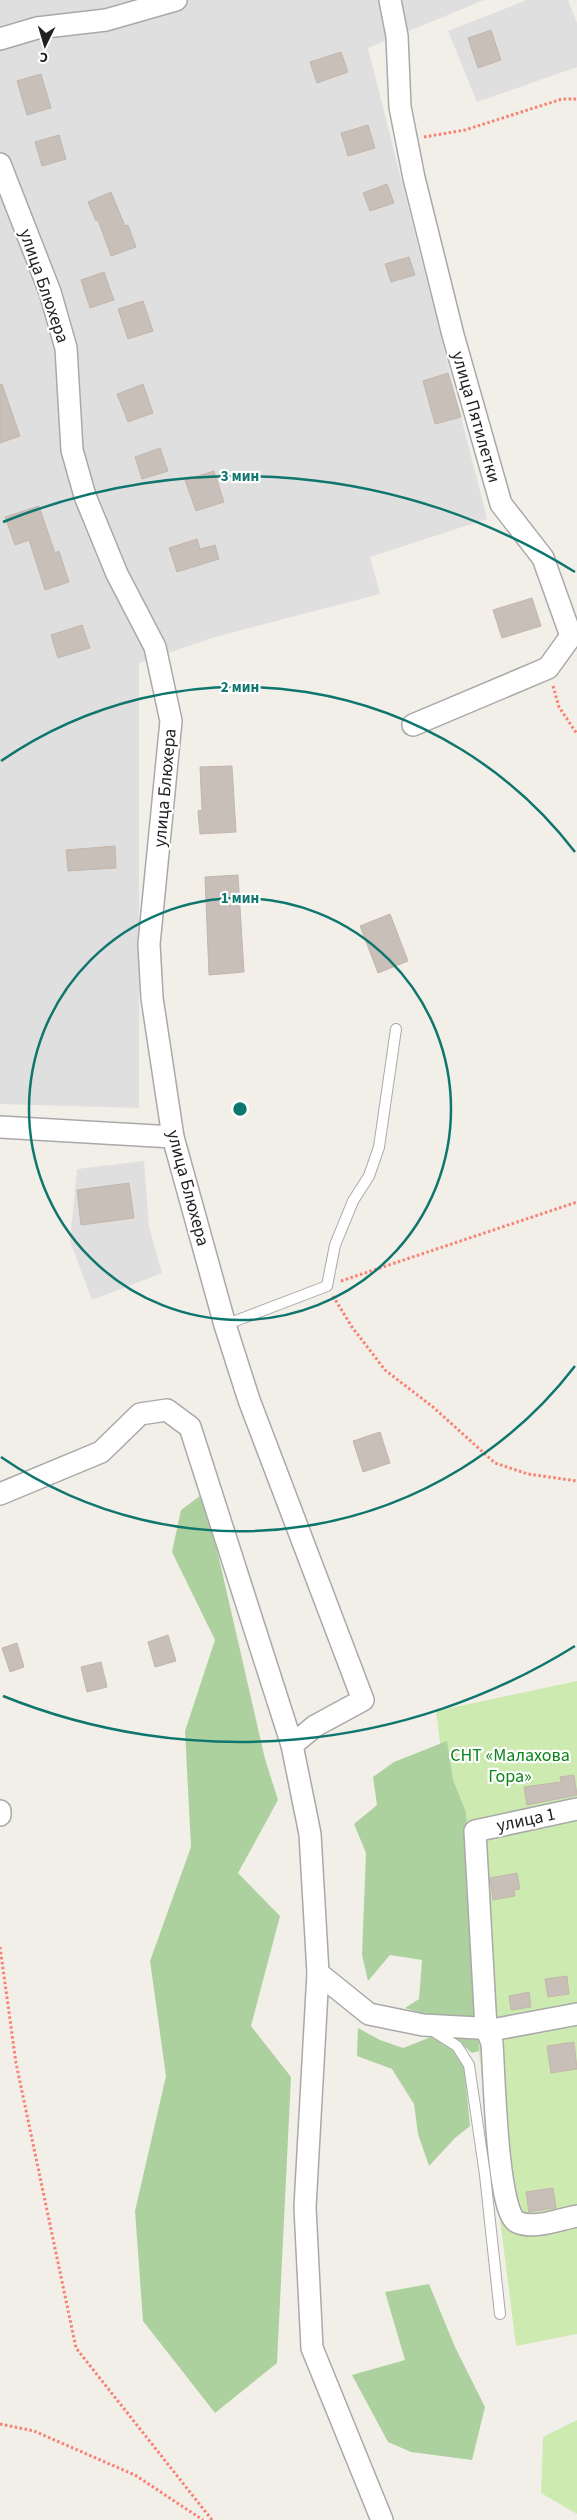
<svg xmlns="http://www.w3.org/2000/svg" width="577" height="2520" viewBox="0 0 577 2520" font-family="'Source Sans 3',sans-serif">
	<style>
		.residential { fill: #e0dfdf }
		.grass { fill: #cdebb0 }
		.forest { fill: #add19e }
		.building { fill: #c7bfb8; stroke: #c4b6ab }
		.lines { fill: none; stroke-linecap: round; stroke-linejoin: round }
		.lane-casing { stroke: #a9a9a9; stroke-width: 12 }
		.street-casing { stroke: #a9a9a9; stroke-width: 24 }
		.path { stroke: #fa8072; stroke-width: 3; stroke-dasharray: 2.5 2.5; stroke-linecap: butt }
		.lane { stroke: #fff; stroke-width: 10 }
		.street { stroke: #fff; stroke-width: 21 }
		.ring { fill: none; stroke: #0f766e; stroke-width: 2.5 }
		.labels { text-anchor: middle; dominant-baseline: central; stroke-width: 4.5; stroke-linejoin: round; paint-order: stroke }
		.street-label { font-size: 18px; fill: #222; stroke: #fff }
		.park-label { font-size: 18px; fill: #0c8416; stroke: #fff }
		.centre { fill: #0f766e; stroke: #fff; stroke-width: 2.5 }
		.ring-label { font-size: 15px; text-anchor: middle; font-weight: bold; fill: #0f766e; stroke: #fff; stroke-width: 4.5; stroke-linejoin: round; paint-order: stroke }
	</style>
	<rect width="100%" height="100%" fill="#f2efe9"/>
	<!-- residential -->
	<g class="residential">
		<path d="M0,0H484L368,48L487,519L370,557L380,594L215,637L139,663V1108L0,1104Z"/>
		<path d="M527,0H568L577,23V67L477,102L448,31Z"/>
		<path d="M144,1161L149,1227L162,1273L92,1300L70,1241L77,1169Z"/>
	</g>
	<!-- grass -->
	<g class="grass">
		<path d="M577,1681V2334L516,2346L436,1711Z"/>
		<path d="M577,2420V2514L541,2493L543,2437Z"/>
	</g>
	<!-- forest -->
	<g class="forest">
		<path d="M204,1493L265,1759L278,1800L238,1873L280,1916L251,2026L291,2077L277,2363L215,2413L143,2321L135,2211L166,2076L150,1961L191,1847L185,1731L215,1640L172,1552L181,1510Z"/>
		<path d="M447,1741L453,1780L466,1812L479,2051L472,2053L428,2015L405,2008L419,1999L422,1960L390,1955L368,1981L362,1955L366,1853L354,1824L377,1805L373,1777L394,1762Z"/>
		<path d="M358,2028L380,2040L403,2048L431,2037L453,2048L464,2065L470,2126L455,2138L429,2166L418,2134L414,2104L392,2069L357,2056Z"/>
		<path d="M429,2284L455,2347L485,2407L472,2460L411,2452L388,2442L352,2375L405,2360L385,2292Z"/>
	</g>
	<!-- building -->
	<g class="building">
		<path d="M491,30L501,60L478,68L468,38Z"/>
		<path d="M341,52L348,72L317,83L310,62Z"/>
		<path d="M41,74L51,108L27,115L17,81Z"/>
		<path d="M368,125L375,148L348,156L341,133Z"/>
		<path d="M59,135L66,159L42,166L35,142Z"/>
		<path d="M387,184L394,203L370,211L363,193Z"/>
		<path d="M111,192L125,226L128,225L136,247L111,256L98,220L96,221L88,202Z"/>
		<path d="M409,257L415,275L391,282L385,264Z"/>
		<path d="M104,272L114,300L90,308L81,280Z"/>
		<path d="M143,301L153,331L128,339L118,309Z"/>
		<path d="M448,373L461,417L435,424L423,381Z"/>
		<path d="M2,384L20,436L0,443V385Z"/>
		<path d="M143,384L153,413L128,422L117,394Z"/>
		<path d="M160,448L168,471L142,479L135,457Z"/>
		<path d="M214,471L224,502L196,511L185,480Z"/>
		<path d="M39,506L55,553L59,551L69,582L45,590L29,540L15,545L5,517Z"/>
		<path d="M197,539L200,549L215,545L219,559L177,572L169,548Z"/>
		<path d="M532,598L541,626L502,638L493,610Z"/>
		<path d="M82,625L90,648L58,658L51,635Z"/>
		<path d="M232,766L236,832L200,834L198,811L202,810L200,767Z"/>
		<path d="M115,846L116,868L68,871L66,850Z"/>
		<path d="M238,875L244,972L209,975L205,877Z"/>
		<path d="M390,914L408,961L378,973L360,926Z"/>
		<path d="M129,1183L134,1218L81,1225L77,1190Z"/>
		<path d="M380,1432L390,1463L363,1472L353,1441Z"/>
		<path d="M168,1635L176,1661L155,1667L148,1642Z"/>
		<path d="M17,1643L24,1667L10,1672L2,1648Z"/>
		<path d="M101,1662L107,1687L87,1692L81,1667Z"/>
		<path d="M574,1775L577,1795L527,1805L524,1787L561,1782L560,1777Z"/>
		<path d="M517,1873L520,1889L514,1890L515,1896L493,1900L490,1878Z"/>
		<path d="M567,1976L569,1994L548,1997L545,1979Z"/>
		<path d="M529,1992L531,2007L511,2010L509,1996Z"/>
		<path d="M574,2042L577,2069L551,2073L547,2046Z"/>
		<path d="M553,2188L556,2208L529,2212L526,2192Z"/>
	</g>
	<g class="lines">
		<!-- lane casing -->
		<g class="lane-casing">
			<g id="lane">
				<path d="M225,1325L327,1286L335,1245L353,1201L369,1176L379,1147L396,1029"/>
				<path d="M430,2029L457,2046L469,2065L485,2175L500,2314"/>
			</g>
		</g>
		<!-- street casing -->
		<g class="street-casing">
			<g id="street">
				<path d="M390,0L397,36L400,107L414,178L453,335L501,504L543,558L571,636L548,668L413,725"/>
				<path d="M0,39L37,28L106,20L176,0"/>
				<path d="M0,164L50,292L66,348L72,450L85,496L117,574L155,647L171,721L149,944L152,998L173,1137L225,1325L249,1400L363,1700L315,1726L292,1745L310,1834L318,1973L305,2207L312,2348L382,2520"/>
				<path d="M0,1127L173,1137"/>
				<path d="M0,1494L101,1452L140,1414L167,1410L190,1427L292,1745"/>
				<path d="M577,1809L475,1831L486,2028L492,2043C494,2070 497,2213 517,2222C534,2230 560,2219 577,2216"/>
				<path d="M0,1811V1815"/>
				<path d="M318,1973L369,2014L423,2025L497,2029L577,2014"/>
			</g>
		</g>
		<!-- path -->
		<g class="path">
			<path d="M424,137L465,130L562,99H577"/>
			<path d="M553,686L559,707L577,734"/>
			<path d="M341,1281L577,1202"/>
			<path d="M333,1296L352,1327L385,1370L433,1407L495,1463L528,1474L577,1481"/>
			<path d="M0,1947L16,2063L76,2348L212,2520"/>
			<path d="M0,2424L34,2431L135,2475L203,2520"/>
		</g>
		<!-- lane -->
		<use href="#lane" class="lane"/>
		<!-- street -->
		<use href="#street" class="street"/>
	</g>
	<!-- distance rings -->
	<g class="ring">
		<circle cx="240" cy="1109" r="211"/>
		<path d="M575 1366A422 422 0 0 1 1 1457M1 761A422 422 0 0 1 575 852"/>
		<path d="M575 1646A633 633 0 0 1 3 1696M3 522A633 633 0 0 1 575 572"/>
	</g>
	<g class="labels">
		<!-- street labels -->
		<g class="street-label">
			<text transform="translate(44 286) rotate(71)">улица Блюхера</text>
			<text transform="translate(476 417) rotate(74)">улица Пятилетки</text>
			<text transform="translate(165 788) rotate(-85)">улица Блюхера</text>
			<text transform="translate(188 1188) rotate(75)">улица Блюхера</text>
			<text transform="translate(526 1820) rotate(-12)">улица 1</text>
		</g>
		<!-- park labels -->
		<g class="park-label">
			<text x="510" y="1755">СНТ «Малахова<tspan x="510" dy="21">Гора»</tspan></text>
		</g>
	</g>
	<circle cx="240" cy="1109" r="8" class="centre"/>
	<g class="ring-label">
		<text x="240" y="481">3 мин</text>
		<text x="240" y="692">2 мин</text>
		<text x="240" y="903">1 мин</text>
	</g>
	<!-- north arrow -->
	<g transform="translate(45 45) rotate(185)" stroke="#ffffff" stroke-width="4" paint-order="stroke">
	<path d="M0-4L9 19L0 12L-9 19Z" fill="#222222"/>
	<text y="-8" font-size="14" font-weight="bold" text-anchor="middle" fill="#222222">С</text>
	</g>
</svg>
